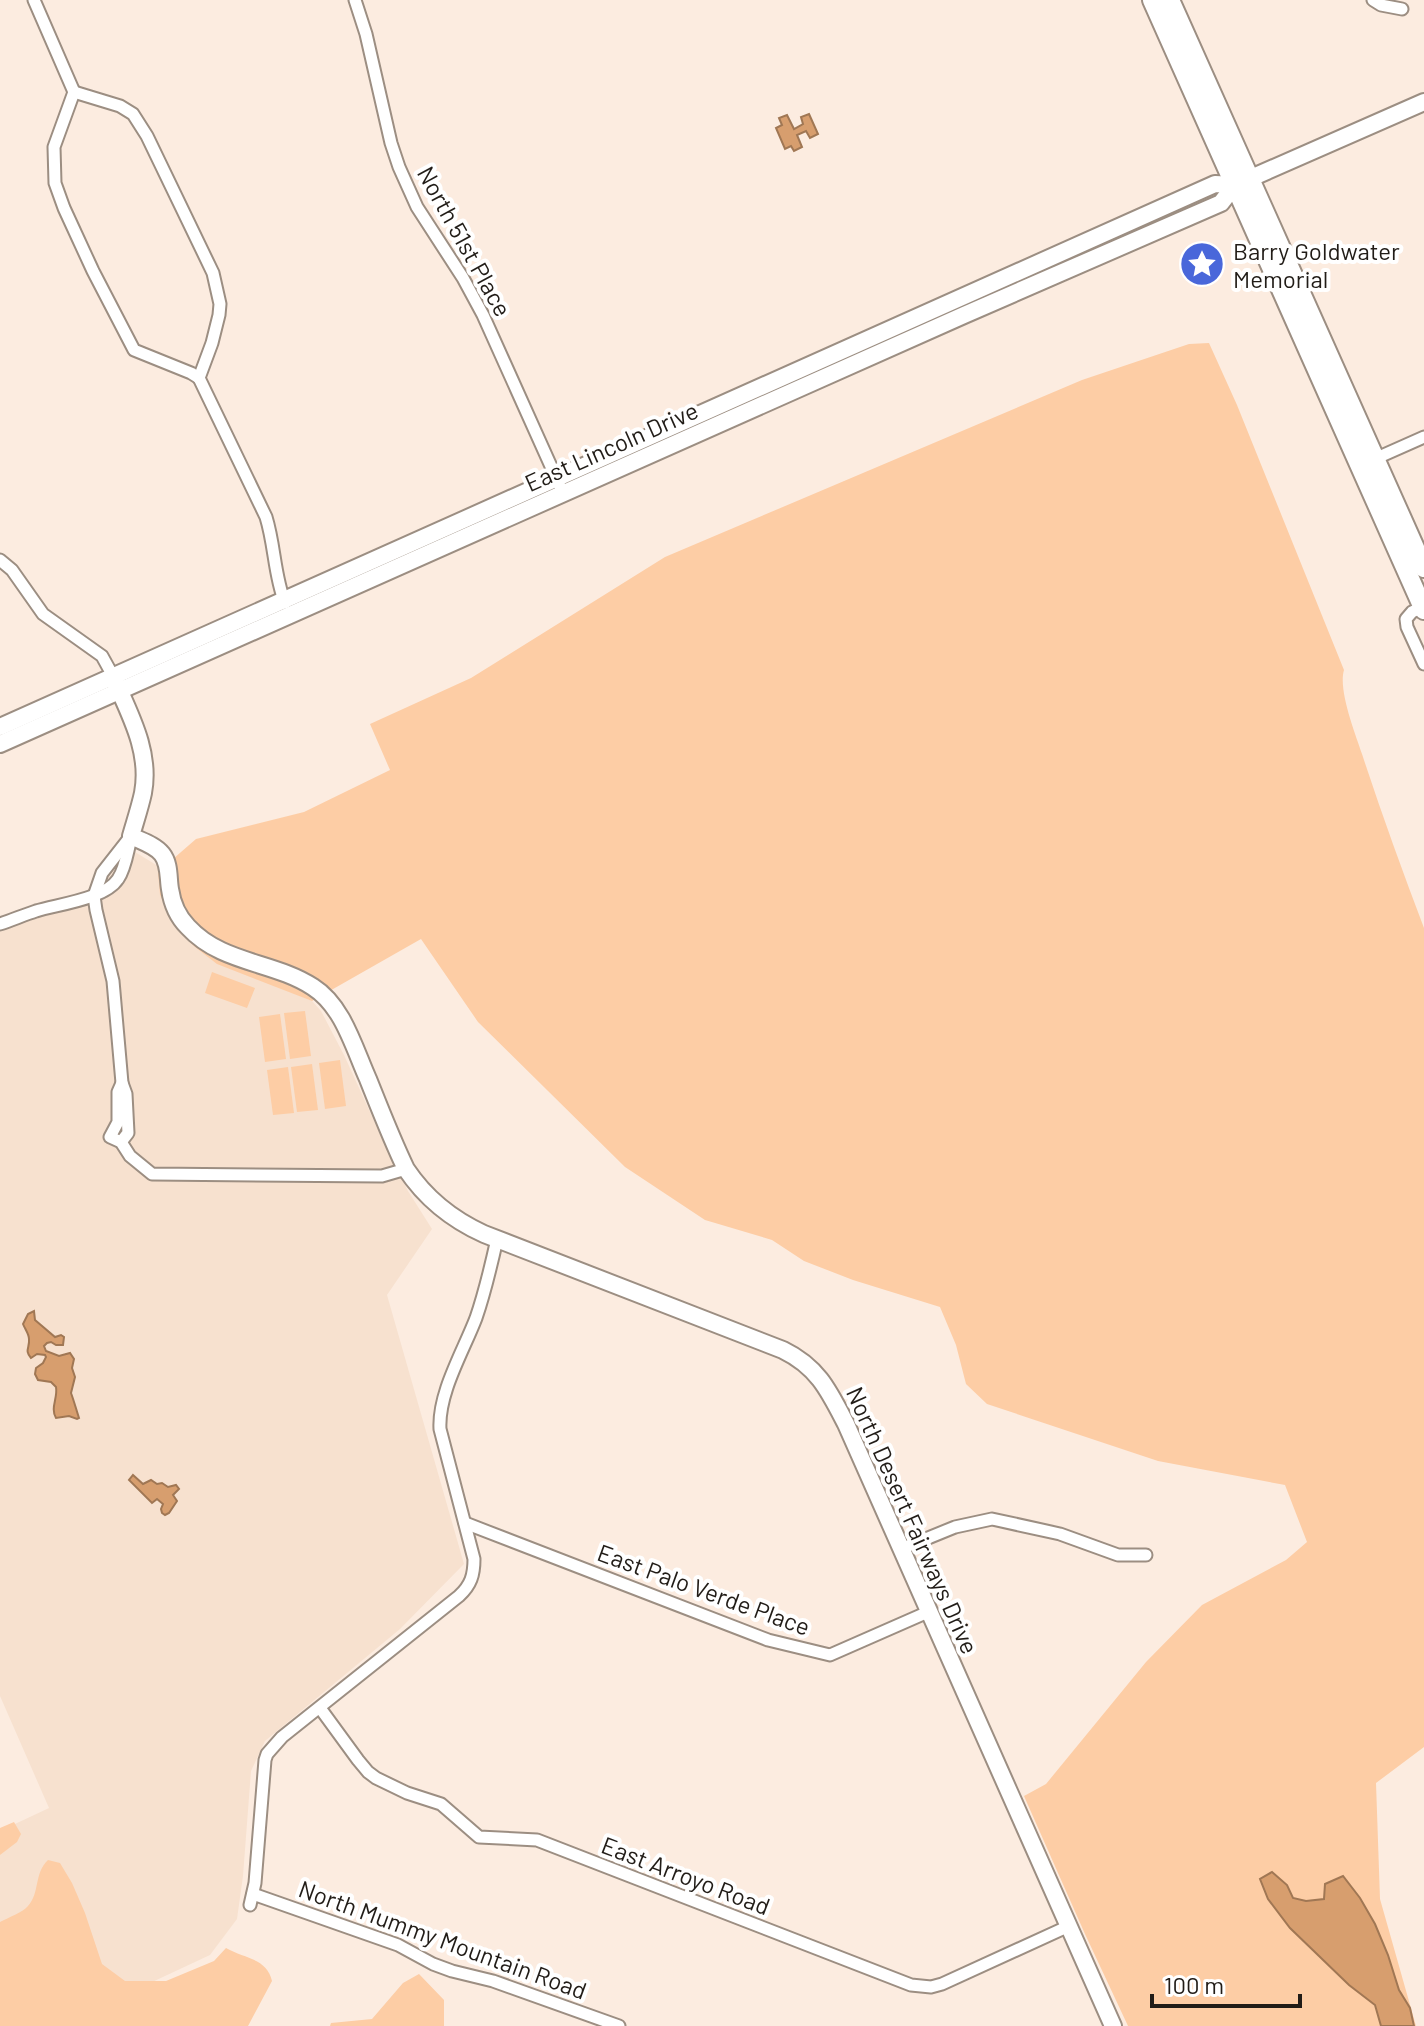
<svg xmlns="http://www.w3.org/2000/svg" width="1424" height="2026" viewBox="0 0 1424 2026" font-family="Barlow,sans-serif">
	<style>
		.built { fill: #f7e1cf }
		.green { fill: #fdcda5 }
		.water { fill: #d79e6e; stroke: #a07754; stroke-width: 2 }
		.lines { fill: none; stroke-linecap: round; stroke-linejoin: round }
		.street-casing { stroke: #9c8e82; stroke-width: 15 }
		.secondary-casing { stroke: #9c8e82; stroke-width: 20 }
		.primary-casing { stroke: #9c8e82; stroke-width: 22 }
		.street { stroke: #fff; stroke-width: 11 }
		.secondary { stroke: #fff; stroke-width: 16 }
		.primary { stroke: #fff; stroke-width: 18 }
		.labels { text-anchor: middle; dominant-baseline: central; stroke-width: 8; stroke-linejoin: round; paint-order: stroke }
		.street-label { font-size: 24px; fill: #211c17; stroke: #fff }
		.poi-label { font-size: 24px; fill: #211c17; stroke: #fff; text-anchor: start }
	</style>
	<rect width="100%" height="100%" fill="#fcece0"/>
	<!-- built -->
	<path class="built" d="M135,852L158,866L160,895L170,916L274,985L312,1001L321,1011L344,1055L386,1147L408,1191L432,1229L387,1295L464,1564L400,1629L265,1741L251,1771L243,1876L237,1919L210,1955L58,2026H0V1831L49,1808L0,1696V929L79,904L104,864Z"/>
	<!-- green -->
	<g class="green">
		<path d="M1209,343L1237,405L1344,670C1338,690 1355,733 1362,754C1381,812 1402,870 1424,928V1747L1376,1783L1380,1899L1416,2026H1128L1085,1934L1024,1796L1046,1784L1146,1662L1202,1605L1286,1560L1307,1542L1285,1485L1158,1461L987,1404L966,1384L956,1345L940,1307L853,1280L804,1261L772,1240L705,1220L625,1167L478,1022L421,939L312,1001L217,964L195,947L180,932L170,916L160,895L158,872L196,839L304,812L390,770L370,724L471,678L665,557L1082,380L1189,344Z"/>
		<path d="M212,972L255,988L247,1008L205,993Z"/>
		<path d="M305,1011L311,1056L290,1059L284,1013Z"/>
		<path d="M280,1014L286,1059L265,1062L259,1017Z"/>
		<path d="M340,1060L346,1106L325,1109L319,1063Z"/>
		<path d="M312,1064L318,1110L297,1112L291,1067Z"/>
		<path d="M288,1067L294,1113L273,1115L267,1070Z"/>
		<path d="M14,1822L21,1834L17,1842L0,1855V1828Z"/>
		<path d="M48,1860L60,1863L72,1883L85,1913L102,1964L125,1981H166L214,1961L226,1948C245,1959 267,1958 272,1981L248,2026H0V1922C9,1917 22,1913 28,1906C40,1893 34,1873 48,1860Z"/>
		<path d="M419,1974L444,2000V2026H330L331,2023L372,2019L403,1983Z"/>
	</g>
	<!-- water -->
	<g class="water">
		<path d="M809,114L818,134L810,138L806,131L797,135L802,147L794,151L791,146L785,149L776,128L782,125L779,118L787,115L794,129L803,124L801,117Z"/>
		<path d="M34,1311L35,1320L55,1337L61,1335L64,1337L63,1345H56L51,1342L47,1343L44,1346L46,1351L59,1356L70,1353L74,1359L72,1368L75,1377L71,1393C74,1401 76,1409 79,1418L77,1419L69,1416L56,1418C50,1408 58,1398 56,1387L51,1382L38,1380L35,1374L36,1368L43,1363L46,1357L45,1355L37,1354L31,1358C24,1350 30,1348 29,1339C29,1334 25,1329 23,1324L28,1314Z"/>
		<path d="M133,1475L143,1484L151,1480L157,1484L162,1483L168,1487L176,1485L179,1489L173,1495L177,1501L169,1513L165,1515L162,1513L161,1509L163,1504L157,1499L152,1503L129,1480Z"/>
		<path d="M1272,1872L1287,1885L1293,1898L1306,1901L1324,1899L1325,1884L1343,1876L1360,1898L1375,1924L1388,1955L1399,1990L1410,2008L1414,2026H1381L1375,2005L1349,1985L1290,1928L1268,1899L1260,1879Z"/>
	</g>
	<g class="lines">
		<!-- street casing -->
		<g class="street-casing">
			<g id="street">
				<path d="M34,0L74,92"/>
				<path d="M355,0L366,34L391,143L399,167L417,207L463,278L483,315L563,493"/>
				<path d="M1373,0L1381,5L1402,9"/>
				<path d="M74,92L120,106L133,114L147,136L213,273L220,304L219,315L212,343L199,378"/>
				<path d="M74,92L54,147L55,183L64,208L93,271L134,350L191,373L199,378"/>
				<path d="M199,378L266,517C275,546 274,575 285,603"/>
				<path d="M1370,461L1424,437"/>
				<path d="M0,560L12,570L43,614L102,656L113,676"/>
				<path d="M1424,606L1412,612L1406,619L1407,627L1424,664"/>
				<path d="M0,924C12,920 24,915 36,911C59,904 105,899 118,879C125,869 127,854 130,842"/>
				<path d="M122,1083L118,1092V1122L110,1137L121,1142L130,1156L152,1174L382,1176L406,1169"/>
				<path d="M121,1142L128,1133L126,1094L122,1083L113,981L96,910L94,896L102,873L131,836"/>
				<path d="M465,1523L768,1640L830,1655L928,1612"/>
				<path d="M901,1549L955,1527L992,1519L1060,1534L1118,1555H1146"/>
				<path d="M320,1708L358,1760L368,1772L376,1778L407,1793L441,1804L479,1837L537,1840L911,1985L931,1987L942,1984L1069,1926"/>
				<path d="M253,1894L398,1945L433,1964L452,1971L493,1981L619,2026"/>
				<path d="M250,1905L255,1883L265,1760L267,1754L282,1737L459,1596C471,1585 474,1575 474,1559L440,1429C438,1393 463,1352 476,1318C485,1292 491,1266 497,1239"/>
			</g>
		</g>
		<!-- secondary casing -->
		<g class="secondary-casing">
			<g id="secondary">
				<path d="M113,676C129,713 151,751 143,793C140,807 135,822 131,836C141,841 155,845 162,854C170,864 168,878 170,889C172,903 178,917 188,927C222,964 273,961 313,987C343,1006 354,1048 368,1079C380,1109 392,1140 406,1169C426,1199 451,1219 484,1234L783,1350C818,1367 829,1391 846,1424L1113,2026"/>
				<path d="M0,727L1215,184L1235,185L1424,102"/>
				<path d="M0,744L964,315L1221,203L1235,185"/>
			</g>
		</g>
		<!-- primary casing -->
		<g class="primary-casing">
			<g id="primary">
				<path d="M1152,0L1424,610"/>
				<path d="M1170,0L1424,568"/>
			</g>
		</g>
		<!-- street -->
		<use href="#street" class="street"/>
		<!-- secondary -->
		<use href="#secondary" class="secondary"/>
		<!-- primary -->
		<use href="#primary" class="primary"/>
	</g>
	<!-- icons -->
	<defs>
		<g id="sight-disc" transform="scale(2.3)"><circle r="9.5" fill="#4967da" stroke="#fff"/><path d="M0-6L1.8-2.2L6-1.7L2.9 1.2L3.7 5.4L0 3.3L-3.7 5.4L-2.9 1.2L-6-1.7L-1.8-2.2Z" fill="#fff"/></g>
	</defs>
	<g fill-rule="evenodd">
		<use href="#sight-disc" x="1202" y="264"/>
	</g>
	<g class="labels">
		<!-- street labels -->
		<g class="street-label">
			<text transform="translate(465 241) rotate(61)">North 51st Place</text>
			<text transform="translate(611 446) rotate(-24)">East Lincoln Drive</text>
			<text transform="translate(913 1520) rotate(66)">North Desert Fairways Drive</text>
			<text transform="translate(704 1589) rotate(20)">East Palo Verde Place</text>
			<text transform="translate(686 1875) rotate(21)">East Arroyo Road</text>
			<text transform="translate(443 1939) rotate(20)">North Mummy Mountain Road</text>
		</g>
		<!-- poi labels -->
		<g class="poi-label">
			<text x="1233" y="250">Barry Goldwater<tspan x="1233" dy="28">Memorial</tspan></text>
		</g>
	</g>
	<!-- scale -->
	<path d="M1152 1994v12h148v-12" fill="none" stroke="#211c17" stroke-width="4"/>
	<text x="1164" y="1994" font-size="24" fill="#211c17" stroke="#ffffff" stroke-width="6" paint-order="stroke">100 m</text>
</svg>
